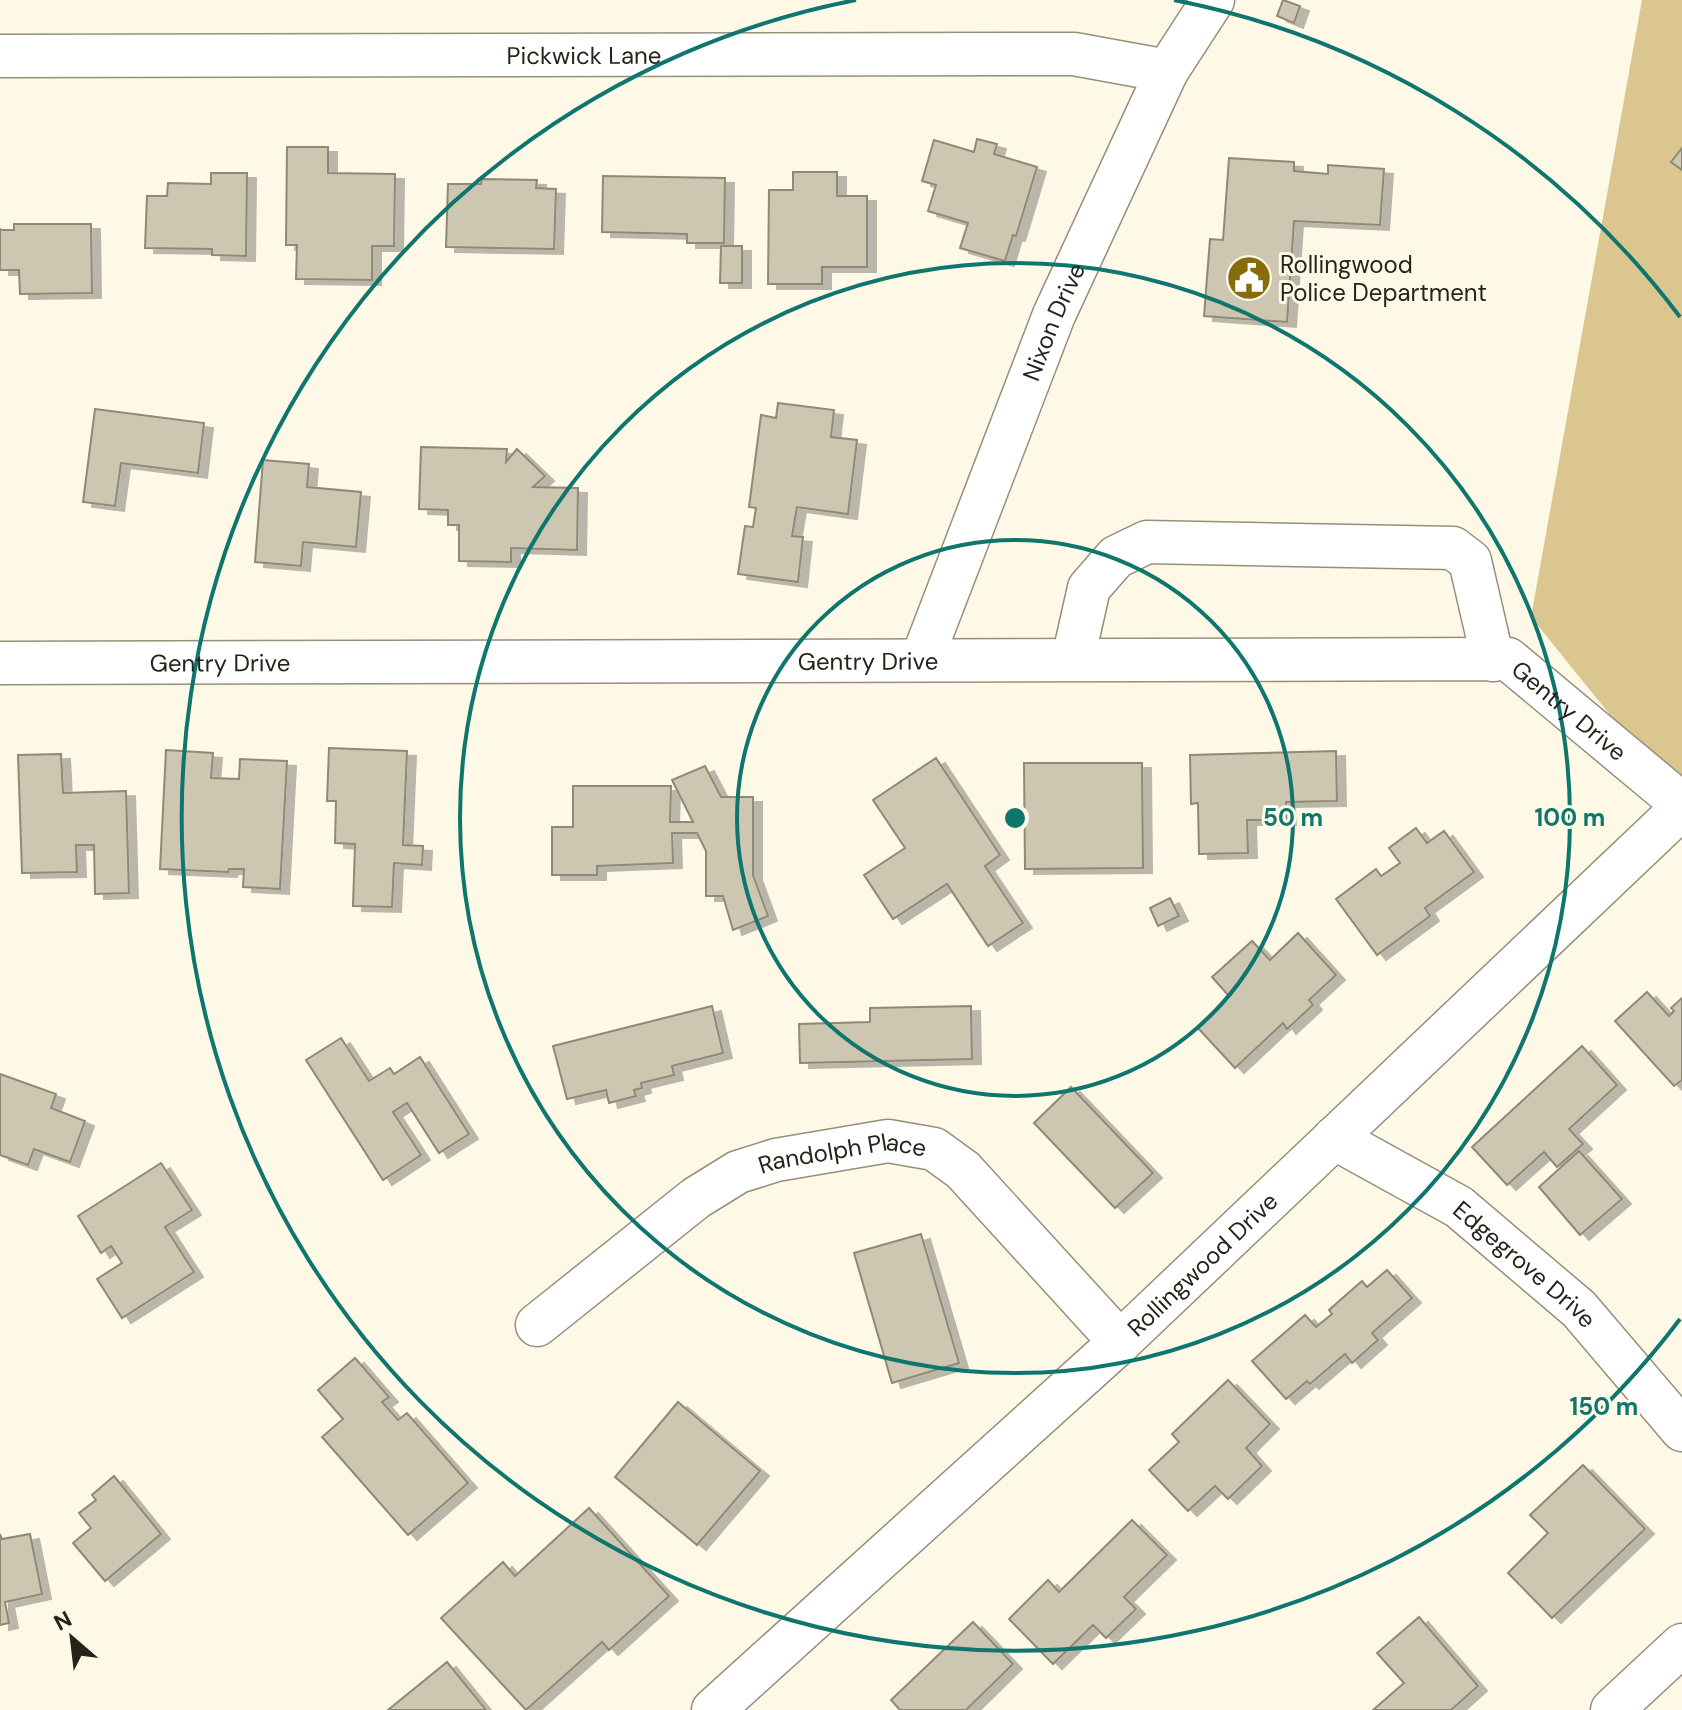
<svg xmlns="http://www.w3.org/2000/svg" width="1682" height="1710" viewBox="0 0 1682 1710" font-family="'DM Sans',sans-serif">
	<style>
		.green { fill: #dac68e }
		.building { fill: #cdc6b1; stroke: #908976; stroke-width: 2; filter: url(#shadow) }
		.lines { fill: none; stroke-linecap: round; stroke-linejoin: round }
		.minor-casing { stroke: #968f7c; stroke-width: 45 }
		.minor { stroke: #fff; stroke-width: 42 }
		.ring { fill: none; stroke: #0f766e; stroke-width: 4 }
		.labels { text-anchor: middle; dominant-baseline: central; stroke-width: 6; stroke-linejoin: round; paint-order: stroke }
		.street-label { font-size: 24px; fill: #26231b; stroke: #fef8e7 }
		.poi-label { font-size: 24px; fill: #26231b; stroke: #fef8e7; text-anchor: start }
		.centre { fill: #0f766e; stroke: #fef8e7; stroke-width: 4 }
		.ring-label { font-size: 24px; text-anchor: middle; font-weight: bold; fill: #0f766e; stroke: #fef8e7; stroke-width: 6; stroke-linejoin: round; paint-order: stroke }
	</style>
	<defs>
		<filter id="shadow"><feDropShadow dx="9" dy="5" stdDeviation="0" flood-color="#0004"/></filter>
	</defs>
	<rect width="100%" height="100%" fill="#fef8e7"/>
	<!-- green -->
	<path class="green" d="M1642,0H1682V804L1531,617Z"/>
	<!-- building -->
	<g class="building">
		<path d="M1283,0L1300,6L1294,23L1277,16Z"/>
		<path d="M977,139L997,144L994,154L1037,167L1016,236L1013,235L1005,261L960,248L968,223L928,211L936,185L922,181L934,140L974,152Z"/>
		<path d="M287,147H328V173L395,174L394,246H372V280L296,279L297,245H286Z"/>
		<path d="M1682,148V170L1671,162Z"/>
		<path d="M1229,158L1294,162V171L1328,174V165L1384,169L1380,225L1294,221L1287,322L1204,316L1210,239L1223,240Z"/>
		<path d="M793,172H837V196H867V267H822V284H768L769,190H793Z"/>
		<path d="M211,173H247L246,256L212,255V249L145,248L147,196H167L168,183L211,184Z"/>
		<path d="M603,176L725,178L724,243H687V234L602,232Z"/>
		<path d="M482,179L537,180L536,188L556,189L554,249L446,247L448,184H481Z"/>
		<path d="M14,224H91L92,293L20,294L19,270H0V228V230H14Z"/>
		<path d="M721,246H742V283H720Z"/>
		<path d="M778,403L834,410L831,437L857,440L848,514L797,507L792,536L803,537L798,582L738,574L745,526L753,527L756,508L749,507L761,415L776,418Z"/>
		<path d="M95,409L204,423L198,473L121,463L115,506L83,502Z"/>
		<path d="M421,447L507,449L506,462L517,449L545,476L533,487L578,488L577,550L511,548V562L459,561V525H448V510L419,509Z"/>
		<path d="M263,460L309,464L307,487L361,492L356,547L303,542L301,566L255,562Z"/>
		<path d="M329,748L407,751L403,845L423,846L422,865L394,863L392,907L353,906L355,844L335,843L336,801H327Z"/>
		<path d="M166,750L213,753L211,778L239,779L240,759L287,761L280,889L243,887L244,869H229L228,872L160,869Z"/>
		<path d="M1336,751L1337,801L1286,802L1287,820H1247L1248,853L1199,854L1198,803L1191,804L1190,755Z"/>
		<path d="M61,754L63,793L126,791L129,893L95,894L94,845H76L77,872L22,873L18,755Z"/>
		<path d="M936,758L1000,855L985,866L1023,923L988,946L947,884L893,919L864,875L905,848L873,800Z"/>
		<path d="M1024,763H1142L1143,868L1025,869Z"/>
		<path d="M705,766L721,797H753V875L768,916L733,930L723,896H706V851L697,833H672L673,863L597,866V875H552V827H573V786H671L670,822H693L672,780Z"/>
		<path d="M1416,828L1427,843L1444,831L1474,872L1425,908L1430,916L1377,955L1336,899L1376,869L1381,876L1400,863L1389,848Z"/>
		<path d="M1170,898L1179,916L1158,926L1150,908Z"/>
		<path d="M1298,933L1336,975L1309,1000L1313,1005L1287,1029L1283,1023L1235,1068L1197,1027L1229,996L1212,977L1252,941L1270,960Z"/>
		<path d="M1647,992L1669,1016L1674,1011L1671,1008L1682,998V1080L1674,1086L1615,1021Z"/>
		<path d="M712,1006L723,1053L672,1066L674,1075L641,1083L642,1088L634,1090L636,1096L609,1103L606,1090L567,1099L553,1046Z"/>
		<path d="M971,1006L972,1059L800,1063L799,1024L870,1022V1008Z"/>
		<path d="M341,1038L369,1081L390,1068L394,1074L420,1057L469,1134L439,1153L407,1103L393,1112L421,1155L383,1180L306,1060Z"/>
		<path d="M1582,1046L1617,1085L1569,1129L1583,1144L1557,1167L1544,1152L1507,1185L1472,1147Z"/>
		<path d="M0,1074L56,1094L51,1108L85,1121L70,1162L34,1149L28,1165L0,1155Z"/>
		<path d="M1071,1087L1153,1173L1115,1208L1034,1123Z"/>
		<path d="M1579,1151L1622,1199L1580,1235L1539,1187Z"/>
		<path d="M161,1163L192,1210L165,1227L194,1272L122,1318L97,1279L122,1263L111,1246L101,1253L78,1216Z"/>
		<path d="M921,1234L959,1363L892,1383L854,1253Z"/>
		<path d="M1387,1270L1412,1298L1372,1333L1378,1340L1352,1363L1345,1354L1310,1384L1307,1381L1286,1399L1252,1361L1305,1315L1316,1327L1332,1314L1329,1310L1362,1281L1367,1287Z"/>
		<path d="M355,1358L389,1397L382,1402L398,1420L407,1413L468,1483L408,1535L322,1437L343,1419L318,1390Z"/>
		<path d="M1228,1380L1270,1424L1246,1448L1262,1466L1228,1499L1215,1486L1188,1511L1149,1470L1179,1442L1172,1434Z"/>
		<path d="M678,1402L760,1471L697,1545L615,1477Z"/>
		<path d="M1583,1465L1645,1529L1552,1618L1508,1573L1548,1533L1530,1515Z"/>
		<path d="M114,1476L161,1534L105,1581L73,1543L91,1528L79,1513L96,1500L92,1495Z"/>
		<path d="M589,1508L669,1596L609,1650L602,1642L526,1710L441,1618L503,1562L515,1576Z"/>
		<path d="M1132,1520L1167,1555L1124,1597L1136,1609L1106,1638L1093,1625L1053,1664L1009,1619L1048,1580L1059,1592Z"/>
		<path d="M0,1534L2,1539L30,1534L42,1594L5,1602L9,1623L0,1625Z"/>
		<path d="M1419,1617L1478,1686L1451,1710H1373L1404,1683L1377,1653Z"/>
		<path d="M973,1622L1013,1664L966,1710H900L891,1700Z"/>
		<path d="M447,1662L486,1710H388Z"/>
	</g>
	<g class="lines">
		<!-- minor casing -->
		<g class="minor-casing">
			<g id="minor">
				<path id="s1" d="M0,56L1074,54L1167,71"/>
				<path id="s2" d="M922,659L1054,315L1167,71L1213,0"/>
				<path d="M1073,659L1089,588L1116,557L1147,542L1453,548L1470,561L1493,660"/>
				<path id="s3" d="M0,663L1508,659L1682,804"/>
				<path id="s4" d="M1334,1138L1459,1207L1579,1309L1682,1430"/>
				<path id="s5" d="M537,1325L696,1198L738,1172L776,1160L888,1141L934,1149L963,1170L1120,1342"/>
				<path id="s6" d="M713,1710L1120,1342L1682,808"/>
				<path d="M1612,1710L1682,1645"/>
			</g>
		</g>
		<!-- minor -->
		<use href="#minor" class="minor"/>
	</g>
	<!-- distance rings -->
	<g class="ring">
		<circle cx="1015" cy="818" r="278"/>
		<circle cx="1015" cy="818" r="555"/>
		<path d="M1680 1319A833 833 0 1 1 856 0M1174 0A833 833 0 0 1 1680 317"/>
	</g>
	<!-- icons -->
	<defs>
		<g id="civic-disc" transform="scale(2.3)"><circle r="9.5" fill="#876c0b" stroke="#fef8e7"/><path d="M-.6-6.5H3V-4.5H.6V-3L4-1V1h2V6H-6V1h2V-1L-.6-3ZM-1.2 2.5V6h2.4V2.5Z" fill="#fff"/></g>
	</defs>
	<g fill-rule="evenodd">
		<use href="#civic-disc" x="1249" y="278"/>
	</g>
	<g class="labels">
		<!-- street labels -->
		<g class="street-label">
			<text stroke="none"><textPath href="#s1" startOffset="584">Pickwick Lane</textPath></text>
			<text stroke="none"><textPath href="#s2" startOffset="362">Nixon Drive</textPath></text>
			<text stroke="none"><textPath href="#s3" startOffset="868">Gentry Drive</textPath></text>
			<text stroke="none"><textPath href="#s3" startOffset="220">Gentry Drive</textPath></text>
			<text stroke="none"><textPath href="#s3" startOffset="1588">Gentry Drive</textPath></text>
			<text stroke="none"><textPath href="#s5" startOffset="360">Randolph Place</textPath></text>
			<text stroke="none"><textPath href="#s6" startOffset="662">Rollingwood Drive</textPath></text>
			<text stroke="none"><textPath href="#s4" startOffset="230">Edgegrove Drive</textPath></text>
		</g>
		<!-- poi labels -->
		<g class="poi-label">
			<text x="1280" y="264">Rollingwood<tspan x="1280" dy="28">Police Department</tspan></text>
		</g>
	</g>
	<circle cx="1015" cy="818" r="12" class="centre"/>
	<g class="ring-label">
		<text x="1293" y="826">50 m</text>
		<text x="1570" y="826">100 m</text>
		<text x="1604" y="1415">150 m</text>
	</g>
	<!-- north arrow -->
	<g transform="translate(72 1638) rotate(332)" stroke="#fef8e7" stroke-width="6" paint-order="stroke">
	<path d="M0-6L14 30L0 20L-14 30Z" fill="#26231b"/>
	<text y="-12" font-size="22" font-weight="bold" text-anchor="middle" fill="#26231b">N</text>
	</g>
</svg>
